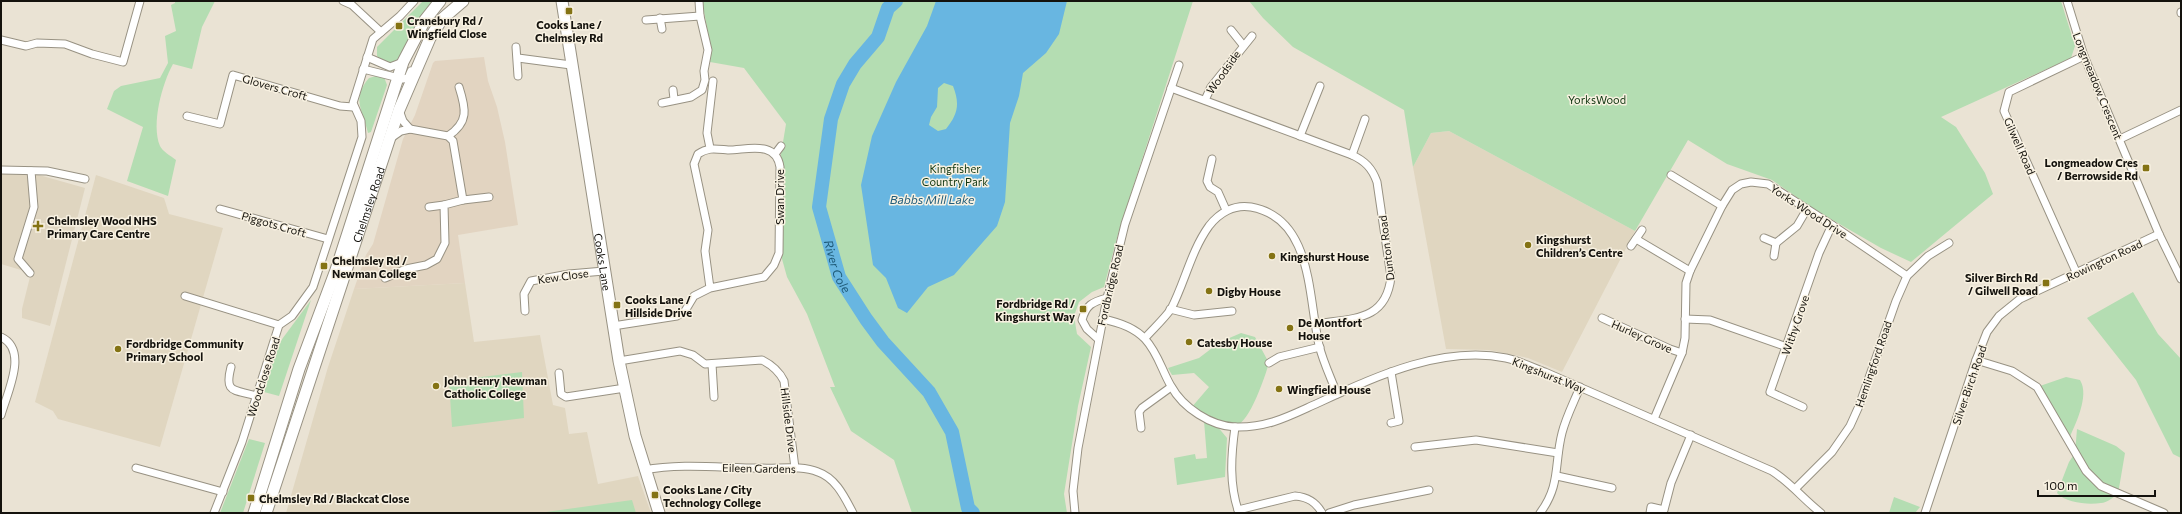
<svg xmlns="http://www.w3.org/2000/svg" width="2182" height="514" viewBox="0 0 2182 514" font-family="Commissioner,sans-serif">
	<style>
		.built { fill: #e0d6c0 }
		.industrial { fill: #e2d4c1 }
		.medical { fill: #dfd5c0 }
		.green { fill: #b4ddb2 }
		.water { fill: #68b6e1; fill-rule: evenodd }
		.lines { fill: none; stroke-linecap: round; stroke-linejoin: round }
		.river { stroke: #68b6e1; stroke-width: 14 }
		.street-casing { stroke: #989283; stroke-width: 9 }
		.secondary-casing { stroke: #989283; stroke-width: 13 }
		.street { stroke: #fff; stroke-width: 7 }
		.secondary { stroke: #fff; stroke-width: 11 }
		.poi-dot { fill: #847314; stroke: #f8f1e1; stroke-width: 1.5 }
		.labels { text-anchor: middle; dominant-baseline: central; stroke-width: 3; stroke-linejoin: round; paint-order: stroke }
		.poi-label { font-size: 11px; font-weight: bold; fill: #14120d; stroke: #f8f1e1; text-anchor: start }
		.street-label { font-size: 11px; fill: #14120d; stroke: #f8f1e1 }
		.park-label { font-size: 11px; fill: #0e350f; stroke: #f8f1e1 }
		.water-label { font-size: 12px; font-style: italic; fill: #205c7a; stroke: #f8f1e1 }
	</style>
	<rect width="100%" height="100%" fill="#eae3d4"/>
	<!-- built -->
	<g class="built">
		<path d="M1449,131L1635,231L1562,372L1528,358L1489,350L1446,349L1413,167L1431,133Z"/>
		<path d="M96,175L164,198L169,214L223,228L160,447L58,419L53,411L35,402Z"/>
		<path d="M465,283L474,342L540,335L553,405L565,408L569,434L587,432L598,484L638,476L651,513H286L328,367L354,289Z"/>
	</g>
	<!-- industrial -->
	<path class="industrial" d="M484,57L488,81L497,107L505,142L518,225L458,235L465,283L354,289L366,255L373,244L403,139L415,115L433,63L435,61Z"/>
	<!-- medical -->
	<path class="medical" d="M1,174L39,175L85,188L50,326L22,318V309L31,273L1,264Z"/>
	<!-- green -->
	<g class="green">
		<path d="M175,1H215L202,27L192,69L173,64C162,84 151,124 160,146C162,151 171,156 176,160L168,196L127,181L143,127L107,109L114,91L121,86L160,78L168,63L165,36L176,31L171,5L175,3Z"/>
		<path d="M423,1H434L400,56L393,64L384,63L377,56V47Z"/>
		<path d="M702,1H1193L1118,234L1104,287L1092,292L1079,302L1074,316L1077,334L1091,347L1078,406L1064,494L1067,513H912L894,460L851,431L830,387H835L807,314L787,277L782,259L781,154L786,124L744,68L710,62L711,49Z"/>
		<path d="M1249,1H2061L2075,46L2071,58L1941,117L1956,127L1985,173L1993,194L1911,262L1881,248L1817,211L1772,180L1727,164L1688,140L1635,231L1449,131L1431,133L1413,167L1404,110L1293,47L1263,18Z"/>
		<path d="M376,76L384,77L387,85L371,132L368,133C363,110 351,99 369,78Z"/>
		<path d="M2133,292L2158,334L2181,359V458L2173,454L2136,380L2087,318Z"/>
		<path d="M311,300L279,396L264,392L277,346Z"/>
		<path d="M1241,333L1255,337L1269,363C1265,376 1250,423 1235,426C1223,430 1201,414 1191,408L1209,387L1194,373L1172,375L1168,368L1199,358L1220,342Z"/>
		<path d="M522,372L524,418L452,427L449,381Z"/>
		<path d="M2066,377L2080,380C2090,396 2075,425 2068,441L2037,387Z"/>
		<path d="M1204,421L1217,426L1227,438L1225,477L1177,485L1174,458L1195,454L1196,459L1207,458Z"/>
		<path d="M2077,429L2116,446L2125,453L2118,494C2113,497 2107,503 2101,503C2088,505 2066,503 2057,493L2069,462L2075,453Z"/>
		<path d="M249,439L265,443L243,513H220Z"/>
		<path d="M1894,497L1920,507L1915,513H1889Z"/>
		<path d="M632,500L636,513H539Z"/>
	</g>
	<!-- water -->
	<path class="water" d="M936,1H1067L1059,34L1046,53L1023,73L1019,96L1010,123L1005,202L997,226L954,275L928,287L907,313L898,308L886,278L873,265L861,185L872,136L896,82L927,26ZM944,83L953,86C960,104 958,114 946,129L938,131L929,125L931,117L937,107L938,88Z"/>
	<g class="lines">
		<!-- river -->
		<path class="river" id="s1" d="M896,1L888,8L878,37L855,64L843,84L831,119L819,207L839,277L866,319L883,342L929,392L952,432L968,508L973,513"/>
		<!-- street casing -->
		<g class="street-casing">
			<g id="street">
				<path d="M343,1L352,5L381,32"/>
				<path d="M2067,1L2084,56L2159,234L2181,279"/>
				<path d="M2181,12V13"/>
				<path d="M660,18L662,29"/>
				<path d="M646,20L700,16"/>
				<path d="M1231,30L1243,45"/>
				<path d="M1,40L26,46L37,43L65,44L92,54L123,62L140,1"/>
				<path d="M516,47L518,76"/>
				<path d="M367,57L390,67L403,62"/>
				<path d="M518,58L571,65"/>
				<path d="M363,69L403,79L408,78L411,71"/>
				<path d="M1171,88L1352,155C1365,161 1372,168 1377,182L1391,277C1386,322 1352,318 1315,324"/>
				<path d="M673,90L674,99"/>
				<path d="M1205,100L1211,87L1252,36"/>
				<path d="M662,103L691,97L702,90L705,80L704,71L708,50L700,16L699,1"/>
				<path d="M187,116L220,124L233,75L340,106L353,107"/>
				<path d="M448,136C469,122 466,109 459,87"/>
				<path d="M1300,136L1320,86"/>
				<path d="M391,138L401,131L410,129L403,121L399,110"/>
				<path d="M2120,139L2181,110"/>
				<path d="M710,148L707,133L713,81"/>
				<path d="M775,154L781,146"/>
				<path d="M1352,155L1365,119"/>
				<path d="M1212,159L1207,181L1210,187L1218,192L1226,210"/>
				<path d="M1,170L47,171L85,179"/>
				<path d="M1671,175L1722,206"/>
				<path d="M463,200L489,197"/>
				<path d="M429,207L444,205"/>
				<path d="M220,209L328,239"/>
				<path d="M1764,238L1776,243L1797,226L1807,209"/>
				<path d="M1636,239L1690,271"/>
				<path d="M1631,246L1642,230"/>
				<path d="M1774,256L1776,243"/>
				<path d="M30,273L18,259L34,207L31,171"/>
				<path d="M2077,274L2004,111L2009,92L2084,56"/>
				<path d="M385,278L406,269L426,265L437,259L445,243L444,205L463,200L453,141L448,136L410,129"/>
				<path d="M185,296L279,325"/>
				<path d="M1170,309L1194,315L1232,311"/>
				<path d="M525,311L524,294L531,281L569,274L604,271"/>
				<path d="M1602,318L1670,349L1682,353"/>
				<path d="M1102,319C1118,322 1134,327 1145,339C1158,353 1162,371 1171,386C1183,408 1211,426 1235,427C1268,428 1289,416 1318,403C1375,377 1442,345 1506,358C1519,361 1532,367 1545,372L1772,471C1791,483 1804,500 1821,513"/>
				<path d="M1685,319L1710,320L1787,347"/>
				<path d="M613,326L677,316L685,311L694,296L710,288L705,251L708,230L694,164L698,154C708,147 716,149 728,150C747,150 776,140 780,167L779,253L774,265L764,277L710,288"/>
				<path d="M1,337C29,350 7,393 1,415"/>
				<path d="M1145,338C1153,329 1164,319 1171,309C1185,282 1191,251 1209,226C1219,213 1234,204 1251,207C1313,218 1308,297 1319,345C1323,362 1331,378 1337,394"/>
				<path d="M1098,339L1087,329L1082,320C1086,305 1092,302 1107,298"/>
				<path d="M1976,360L2012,371L2037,387L2086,471L2101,486L2164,513"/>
				<path d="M619,361L680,351L693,355L705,364L762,360C772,365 779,371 784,381L795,468"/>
				<path d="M1269,363L1279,357L1320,347"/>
				<path d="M712,364L714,397"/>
				<path d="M231,367C224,394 234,389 256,396"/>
				<path d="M559,373L561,394L566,397L625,388"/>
				<path d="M1803,407L1770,392L1819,253L1832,225"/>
				<path d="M1654,419L1682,353L1685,338L1686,283L1690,271L1722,206L1732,190L1741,184L1751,182L1768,184L1832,225L1907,276"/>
				<path d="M1391,423L1399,421L1391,372"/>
				<path d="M1235,427C1231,456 1229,485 1239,513"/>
				<path d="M1141,428L1139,412L1142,408L1171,387"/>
				<path d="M1415,447L1476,440L1558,453"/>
				<path d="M136,468L223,492"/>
				<path d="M644,470C682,463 722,468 760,468C779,469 801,465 818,472C836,478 845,498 853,513"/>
				<path d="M1557,476L1612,488"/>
				<path d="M1796,488L1832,452L1850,426L1859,406L1896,301L1907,276L1928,256L1949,243"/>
				<path d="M1238,510L1295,496C1308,497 1316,502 1322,513"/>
				<path d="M214,513L242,442L279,325L292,316L313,287L362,137L361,121L353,103L373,39L400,16L414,1"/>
				<path d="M1075,513L1073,491L1078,448L1107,298L1125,224L1179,65"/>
				<path d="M1329,513L1354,505L1429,490"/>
				<path d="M1540,513C1561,485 1554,464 1562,433C1566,417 1574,402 1580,387"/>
				<path d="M1650,513L1651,507L1664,510L1671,483L1691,435"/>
				<path d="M1925,513L1976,360L1987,332L1999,316L2020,299L2159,234"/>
			</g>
		</g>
		<!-- secondary casing -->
		<g class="secondary-casing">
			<g id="secondary">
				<path id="s2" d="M562,1L619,361L635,436L659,513"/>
				<path d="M254,513L299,369L336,270L403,62L425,20L440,1"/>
				<path id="s3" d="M266,513L399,110L430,38L442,19L463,1"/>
			</g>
		</g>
		<!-- street -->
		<use href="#street" class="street"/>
		<!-- secondary -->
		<use href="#secondary" class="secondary"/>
	</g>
	<!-- markers -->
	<g class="poi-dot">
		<rect x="565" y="7" width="8" height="8" rx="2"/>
		<rect x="395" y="22" width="8" height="8" rx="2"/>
		<rect x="2142" y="164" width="8" height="8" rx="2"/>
		<path d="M36 220h4v4h4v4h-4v4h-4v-4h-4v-4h4z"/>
		<circle cx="1528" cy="245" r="4"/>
		<circle cx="1272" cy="256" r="4"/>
		<rect x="320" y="262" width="8" height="8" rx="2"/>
		<rect x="2042" y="279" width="8" height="8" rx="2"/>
		<circle cx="1209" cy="291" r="4"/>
		<rect x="613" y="301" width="8" height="8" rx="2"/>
		<rect x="1079" y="305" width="8" height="8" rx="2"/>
		<circle cx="1290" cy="328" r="4"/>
		<circle cx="1189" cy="342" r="4"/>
		<circle cx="118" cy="349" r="4"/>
		<circle cx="436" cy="386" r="4"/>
		<circle cx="1279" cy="389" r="4"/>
		<rect x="651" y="491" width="8" height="8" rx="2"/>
		<rect x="247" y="494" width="8" height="8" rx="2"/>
	</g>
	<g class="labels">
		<!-- poi labels -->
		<g class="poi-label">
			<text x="407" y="20">Cranebury Rd /<tspan x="407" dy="13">Wingfield Close</tspan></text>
			<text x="569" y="24" text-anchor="middle">Cooks Lane /<tspan x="569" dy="13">Chelmsley Rd</tspan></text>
			<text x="2138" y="162" text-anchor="end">Longmeadow Cres<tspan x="2138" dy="13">/ Berrowside Rd</tspan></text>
			<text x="47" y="220">Chelmsley Wood NHS<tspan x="47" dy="13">Primary Care Centre</tspan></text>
			<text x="1536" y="239">Kingshurst<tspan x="1536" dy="13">Children’s Centre</tspan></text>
			<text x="1280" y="256">Kingshurst House</text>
			<text x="332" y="260">Chelmsley Rd /<tspan x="332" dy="13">Newman College</tspan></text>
			<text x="2038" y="277" text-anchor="end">Silver Birch Rd<tspan x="2038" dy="13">/ Gilwell Road</tspan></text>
			<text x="1217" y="291">Digby House</text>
			<text x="625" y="299">Cooks Lane /<tspan x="625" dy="13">Hillside Drive</tspan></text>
			<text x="1075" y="303" text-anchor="end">Fordbridge Rd /<tspan x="1075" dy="13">Kingshurst Way</tspan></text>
			<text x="1298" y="322">De Montfort<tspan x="1298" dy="13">House</tspan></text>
			<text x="1197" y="342">Catesby House</text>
			<text x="126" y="343">Fordbridge Community<tspan x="126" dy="13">Primary School</tspan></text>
			<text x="444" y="380">John Henry Newman<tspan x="444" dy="13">Catholic College</tspan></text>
			<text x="1287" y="389">Wingfield House</text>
			<text x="663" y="489">Cooks Lane / City<tspan x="663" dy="13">Technology College</tspan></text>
			<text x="259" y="498">Chelmsley Rd / Blackcat Close</text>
		</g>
		<!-- street labels -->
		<g class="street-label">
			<text transform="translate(1223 72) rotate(-55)">Woodside</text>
			<text transform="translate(2098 86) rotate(68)">Longmeadow Crescent</text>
			<text transform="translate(275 87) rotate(16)">Glovers Croft</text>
			<text transform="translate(2020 146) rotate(66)">Gilwell Road</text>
			<text transform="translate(779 197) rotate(-90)">Swan Drive</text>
			<text stroke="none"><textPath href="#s3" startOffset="325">Chelmsley Road</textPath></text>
			<text transform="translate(1809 211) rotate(33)">Yorks Wood Drive</text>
			<text transform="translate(274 224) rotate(16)">Piggots Croft</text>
			<text transform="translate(1386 248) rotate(-97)">Dunton Road</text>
			<text transform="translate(2104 260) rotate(-25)">Rowington Road</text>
			<text stroke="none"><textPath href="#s2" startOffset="264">Cooks Lane</textPath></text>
			<text transform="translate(563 276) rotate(-8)">Kew Close</text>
			<text transform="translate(1110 285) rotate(-77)">Fordbridge Road</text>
			<text transform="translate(1795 325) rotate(-71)">Withy Grove</text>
			<text transform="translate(1642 336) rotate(24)">Hurley Grove</text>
			<text transform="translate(1873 364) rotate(-71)">Hemlingford Road</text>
			<text transform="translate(1549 375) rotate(22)">Kingshurst Way</text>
			<text transform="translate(263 377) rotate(-72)">Woodclose Road</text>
			<text transform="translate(1969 385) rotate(-71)">Silver Birch Road</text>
			<text transform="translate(789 420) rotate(83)">Hillside Drive</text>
			<text transform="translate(759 468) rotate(1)">Eileen Gardens</text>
		</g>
		<!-- park labels -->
		<g class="park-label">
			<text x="1597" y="99">YorksWood</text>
			<text x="955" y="168">Kingfisher<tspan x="955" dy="13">Country Park</tspan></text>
		</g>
		<!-- water labels -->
		<g class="water-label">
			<text x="932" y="199">Babbs Mill Lake</text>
			<text stroke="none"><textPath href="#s1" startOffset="288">River Cole</textPath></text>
		</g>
	</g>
	<!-- border -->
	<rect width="2182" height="514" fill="none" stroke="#14120d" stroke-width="4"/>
	<!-- scale -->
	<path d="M2038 490v6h117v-6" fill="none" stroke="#14120d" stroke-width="2"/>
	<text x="2044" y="490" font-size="12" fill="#14120d" stroke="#f8f1e1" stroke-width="3" paint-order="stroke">100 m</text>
</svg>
